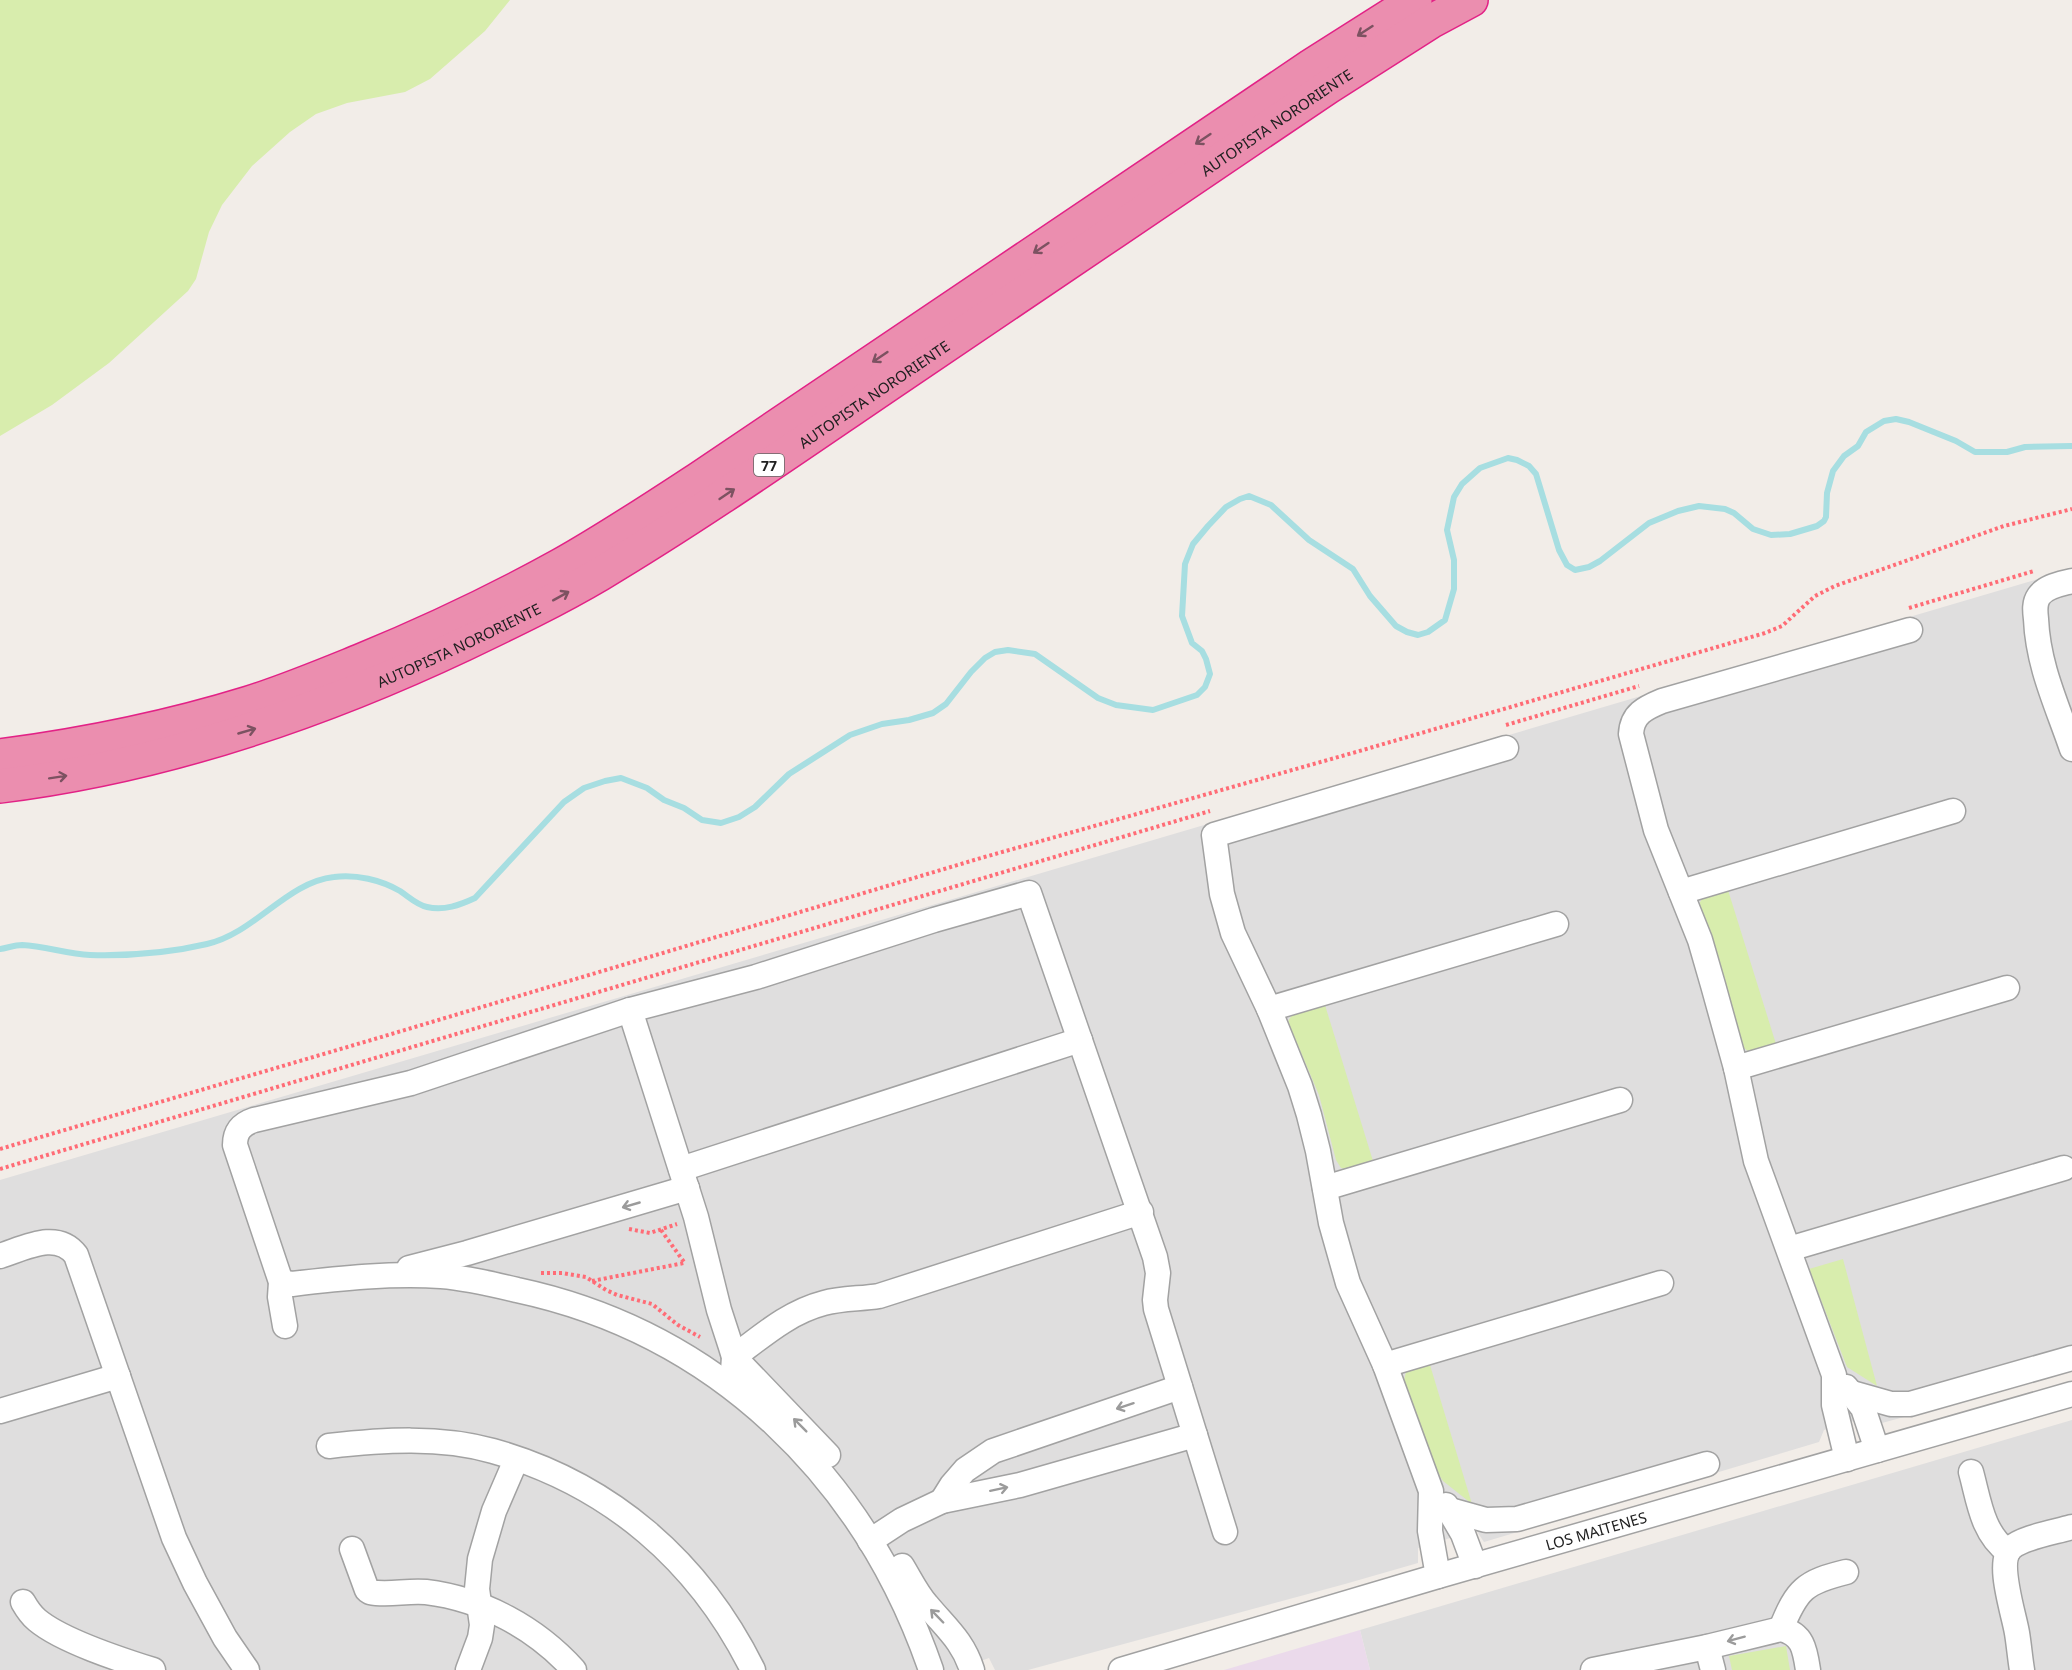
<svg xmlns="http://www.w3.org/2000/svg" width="2072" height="1670" viewBox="0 0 2072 1670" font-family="'Noto Sans',sans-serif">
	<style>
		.residential { fill: #dfdede }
		.industrial { fill: #ebdaeb }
		.grass { fill: #d8edad }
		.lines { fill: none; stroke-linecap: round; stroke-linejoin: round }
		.stream { stroke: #a7dee1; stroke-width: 6 }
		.minor-casing { stroke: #a2a2a2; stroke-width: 27 }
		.highway-casing { stroke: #e22286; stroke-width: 36 }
		.path { stroke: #ff6c76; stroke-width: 4; stroke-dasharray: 3 3; stroke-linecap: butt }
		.minor { stroke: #fff; stroke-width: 24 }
		.highway { stroke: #eb8eaf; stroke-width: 33 }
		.oneway { stroke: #7c5261 }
		.oneway2 { stroke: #9b9b9b }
		.labels { text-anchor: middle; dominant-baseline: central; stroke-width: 4.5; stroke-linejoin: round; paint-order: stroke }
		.shield { fill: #fff; stroke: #646464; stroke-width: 1.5 }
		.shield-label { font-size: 14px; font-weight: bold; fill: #212121 }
		.street-label { font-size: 15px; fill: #212121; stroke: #fff }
	</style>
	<rect width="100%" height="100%" fill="#f2ede8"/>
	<!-- residential -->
	<g class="residential">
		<path d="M2072,569V1371L1882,1423L1878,1414L1824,1430L1819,1442L1484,1542L1476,1530L1418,1548V1563L1345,1584L1028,1670H995L989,1658L955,1670H0V1180Z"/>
		<path d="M2072,1420V1670H1370L1360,1630Z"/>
	</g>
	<!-- industrial -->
	<path class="industrial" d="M1360,1630L1370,1670H1224Z"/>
	<!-- grass -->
	<g class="grass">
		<path d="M0,0H510L485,31L430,79L405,92L347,103L316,114L290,132L252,166L222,205L209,232L196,279L188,291L109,363L52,405L0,436Z"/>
		<path d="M1728,890L1776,1044L1749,1052L1744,1048L1722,973L1699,909C1698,894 1716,893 1728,890Z"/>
		<path d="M1325,1005L1373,1161L1350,1170L1341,1168L1336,1160L1319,1095L1288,1022C1292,1009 1313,1008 1325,1005Z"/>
		<path d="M1843,1259L1877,1386L1847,1367L1809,1269Z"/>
		<path d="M1430,1365L1472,1504L1443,1481L1434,1467L1404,1380L1406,1372Z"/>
		<path d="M1786,1646L1790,1670H1732L1729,1656Z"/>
	</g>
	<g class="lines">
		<!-- stream -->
		<path class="stream" d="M0,949C7,948 15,945 22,945C45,946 67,954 90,955C129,956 169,953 207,944C255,933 287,882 334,877C356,874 381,880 400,891C409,897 417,905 427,907C444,911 460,905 475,898L564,802L584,788L605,781L621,778L647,788L664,800L684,808L702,820L721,823L739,817L755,807L789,774L850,735L882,724L909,720L933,713L946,704L971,672L985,658L995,652L1008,650L1035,654L1098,698L1116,705L1153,710L1197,695L1205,687L1210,674L1206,659L1202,651L1192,643L1182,616L1185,564L1193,544L1208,526L1226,507L1240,499L1249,496L1271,505L1309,540L1353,569L1370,596L1396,626L1407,632L1418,635L1428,632L1445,620L1454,589V560L1447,530L1454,497L1462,484L1480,468L1508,458L1517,460L1529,466L1536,474L1559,550L1567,565L1575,570L1589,567L1600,561L1649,523L1678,511L1699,506L1725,509L1734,513L1753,529L1771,535L1790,534L1817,526L1824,521L1826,517L1827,493L1833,471L1844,456L1858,446L1866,432L1884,421L1896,419L1909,422L1956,441L1975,452H2007L2025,447L2072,446"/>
		<!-- minor casing -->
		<g class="minor-casing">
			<g id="minor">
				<path d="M2072,581C2061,584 2046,586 2039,596C2034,603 2035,611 2036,619C2038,666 2057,705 2072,749"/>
				<path d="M1681,892L1953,811"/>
				<path d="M1269,1009L1556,924"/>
				<path d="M630,1010L696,1217L719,1310L731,1347L734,1357L733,1371"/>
				<path d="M1736,1068L2007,988"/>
				<path d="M681,1169L1080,1040"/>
				<path d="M1325,1188L1620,1100"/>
				<path d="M1789,1249L2064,1168"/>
				<path d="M0,1256C25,1248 57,1230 76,1255L174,1538L195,1583L225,1638L247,1670"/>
				<path d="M409,1268L467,1253L687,1188"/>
				<path d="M281,1282L292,1284C342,1278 391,1273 441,1276C467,1278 492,1284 517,1290C718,1333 865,1478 931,1670"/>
				<path d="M285,1326L280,1297L281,1282L235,1145C235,1131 242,1124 254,1120L411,1083L630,1010L756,977L934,920L1029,893L1155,1257L1158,1273L1155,1300L1156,1309L1225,1532"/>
				<path d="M734,1357C762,1336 789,1312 824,1303C842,1298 861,1299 879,1296L1141,1212"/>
				<path d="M734,1357L828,1455"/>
				<path d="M1385,1365L1661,1283"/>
				<path d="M1846,1387L1863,1408L1877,1450"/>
				<path d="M1852,1393L1891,1404H1910L2072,1358"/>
				<path d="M0,1411L118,1376"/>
				<path d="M329,1446C383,1440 440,1436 493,1451C610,1484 699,1561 753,1670"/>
				<path d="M1847,1459L1834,1405V1375L1756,1161L1736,1068L1713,985L1700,940L1656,830L1631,734C1632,714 1645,708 1662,701L1910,630"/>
				<path d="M1971,1472C1979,1501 1982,1533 2008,1552"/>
				<path d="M942,1501L952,1485L965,1470L993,1451L1180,1387"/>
				<path d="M1446,1505L1463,1534L1475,1566"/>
				<path d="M1450,1510L1486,1520L1517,1519L1707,1464"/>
				<path d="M870,1541L902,1520L942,1501L1020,1485L1195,1435"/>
				<path d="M352,1549L367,1590L370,1592C388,1596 407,1590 426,1592C483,1599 536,1628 574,1670"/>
				<path d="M902,1566C910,1579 917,1594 927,1605C946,1628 963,1641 972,1670"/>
				<path d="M1438,1576L1430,1531L1431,1491L1385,1365L1348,1283L1331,1223L1318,1151L1309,1115L1300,1086L1269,1009L1233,933L1222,894L1214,835L1506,748"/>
				<path d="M23,1602C27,1609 31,1615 37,1620C62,1641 121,1660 153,1670"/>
				<path d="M1781,1629C1797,1589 1805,1582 1846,1572"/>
				<path d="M1707,1647L1713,1670"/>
				<path d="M468,1670L480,1638L482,1625L477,1589L480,1559L494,1511L516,1460"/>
				<path id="s1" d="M1121,1670L1438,1576L2072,1394"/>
				<path d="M1593,1670L1707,1647L1781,1629C1803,1634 1805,1650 1808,1670"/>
				<path d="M2022,1670C2020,1658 2019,1645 2017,1633C2014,1614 1996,1562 2011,1548C2023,1537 2056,1532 2072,1527"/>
			</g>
		</g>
		<!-- highway casing -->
		<g class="highway-casing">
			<g id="highway">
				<path d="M0,756C84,745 168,728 249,703C287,691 323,676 360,661C428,633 496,601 561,565C609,538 654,508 700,478L1311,66L1415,0"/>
				<path id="s2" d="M0,786C162,766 318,713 464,644C510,622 556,600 600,574C702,513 800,444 899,377C1042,280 1185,184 1328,87L1430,22L1471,0"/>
			</g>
		</g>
		<!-- path -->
		<g class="path">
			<path d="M1909,608L2034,571"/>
			<path d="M1506,725L1639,686"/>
			<path d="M0,1149L378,1038L981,858L1356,752L1765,633L1782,626L1815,596L1835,586L2004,526L2072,509"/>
			<path d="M0,1169L1210,811"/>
			<path d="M629,1229L650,1233L677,1224"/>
			<path d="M661,1230L684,1262"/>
			<path d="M541,1273H562L586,1277L606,1290L617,1295L652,1304L678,1325L700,1337"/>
			<path d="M592,1281L684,1263"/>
		</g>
		<!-- minor -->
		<use href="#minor" class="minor"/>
		<!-- highway -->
		<use href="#highway" class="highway"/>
	</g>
	<!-- one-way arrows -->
	<defs><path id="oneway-shaft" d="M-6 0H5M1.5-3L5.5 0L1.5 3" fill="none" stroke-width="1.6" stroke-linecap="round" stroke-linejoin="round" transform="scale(1.5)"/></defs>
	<g class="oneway">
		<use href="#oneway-shaft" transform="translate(1365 31) rotate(147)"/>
		<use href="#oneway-shaft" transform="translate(1203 139) rotate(146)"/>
		<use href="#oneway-shaft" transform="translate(1041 248) rotate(146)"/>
		<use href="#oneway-shaft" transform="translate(880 357) rotate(146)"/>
		<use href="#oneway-shaft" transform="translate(727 494) rotate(-34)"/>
		<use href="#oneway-shaft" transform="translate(561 596) rotate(-29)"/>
		<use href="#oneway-shaft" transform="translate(247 731) rotate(-16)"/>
		<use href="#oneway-shaft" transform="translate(58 777) rotate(-9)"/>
	</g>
	<g class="oneway2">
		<use href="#oneway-shaft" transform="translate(631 1205) rotate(164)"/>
		<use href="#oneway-shaft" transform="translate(1125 1406) rotate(162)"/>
		<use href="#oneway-shaft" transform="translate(800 1425) rotate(-135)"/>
		<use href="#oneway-shaft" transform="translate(999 1489) rotate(-12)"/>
		<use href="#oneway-shaft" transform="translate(937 1616) rotate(-134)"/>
		<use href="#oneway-shaft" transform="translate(1736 1639) rotate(165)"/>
	</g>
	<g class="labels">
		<!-- shield labels -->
		<rect class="shield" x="754" y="454" width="30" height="22" rx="4.5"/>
		<g class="shield-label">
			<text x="769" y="465">77</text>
		</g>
		<!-- street labels -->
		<g class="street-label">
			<text stroke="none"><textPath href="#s2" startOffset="1454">AUTOPISTA NORORIENTE</textPath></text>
			<text stroke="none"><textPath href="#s2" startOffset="968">AUTOPISTA NORORIENTE</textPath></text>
			<text stroke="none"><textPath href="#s2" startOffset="482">AUTOPISTA NORORIENTE</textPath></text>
			<text stroke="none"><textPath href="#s1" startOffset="495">LOS MAITENES</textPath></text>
		</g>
	</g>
</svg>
